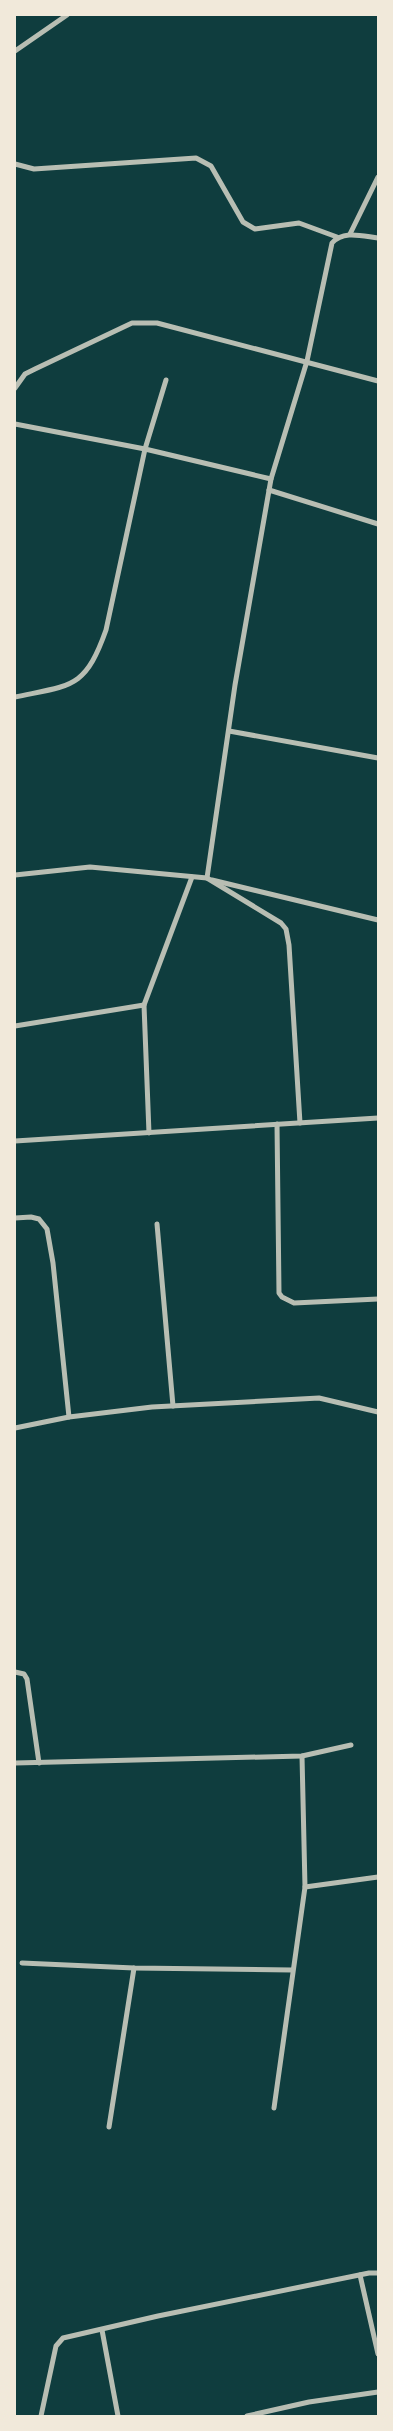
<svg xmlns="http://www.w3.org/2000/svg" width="393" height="2431" viewBox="0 0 393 2431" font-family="Commissioner,sans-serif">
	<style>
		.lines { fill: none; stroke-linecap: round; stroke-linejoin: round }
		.minor { stroke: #b8beb3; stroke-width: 5 }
	</style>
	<rect width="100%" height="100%" fill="#0f3d3e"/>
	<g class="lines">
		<!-- minor -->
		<g class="minor">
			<path d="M15,51L67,15"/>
			<path d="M15,164L34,169L196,158L211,166L243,222L255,229L299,223L337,237"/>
			<path d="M350,234L378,177"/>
			<path d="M15,388L25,374L35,369L132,323H157L378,381"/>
			<path d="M15,424L145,449L271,479"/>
			<path d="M269,490L378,524"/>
			<path d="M15,697C72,685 85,689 106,630L145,449L166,380"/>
			<path d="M229,731L378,758"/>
			<path d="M15,875L90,867L207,878L235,685L271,479L307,361L332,243C343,230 362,236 378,238"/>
			<path d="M207,878L281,923L286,929L289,945L300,1123"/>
			<path d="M212,880L378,920"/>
			<path d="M144,1005L192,877"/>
			<path d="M15,1026L144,1005L149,1133"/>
			<path d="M277,1124L279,1293L282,1297L294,1303L378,1299"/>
			<path d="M15,1141L378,1118"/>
			<path d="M15,1218L31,1217L39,1219L47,1229L53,1263L69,1417"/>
			<path d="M157,1224L173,1406"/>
			<path d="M15,1428L69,1417L152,1407L319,1398L378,1412"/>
			<path d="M15,1672L24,1674L27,1679L39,1763"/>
			<path d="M15,1763L302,1756L351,1745"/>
			<path d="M305,1887L378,1877"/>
			<path d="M22,1963L134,1968L292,1970"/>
			<path d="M274,2108L305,1887L302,1756"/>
			<path d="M109,2127L134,1968"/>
			<path d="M360,2275L378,2354"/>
			<path d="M102,2330L118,2416"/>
			<path d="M41,2416L56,2346L63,2338L158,2316L369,2273H378"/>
			<path d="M247,2416L309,2402L378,2392"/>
		</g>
	</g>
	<!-- border -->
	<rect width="393" height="2431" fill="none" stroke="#f1e9da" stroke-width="32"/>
</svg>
